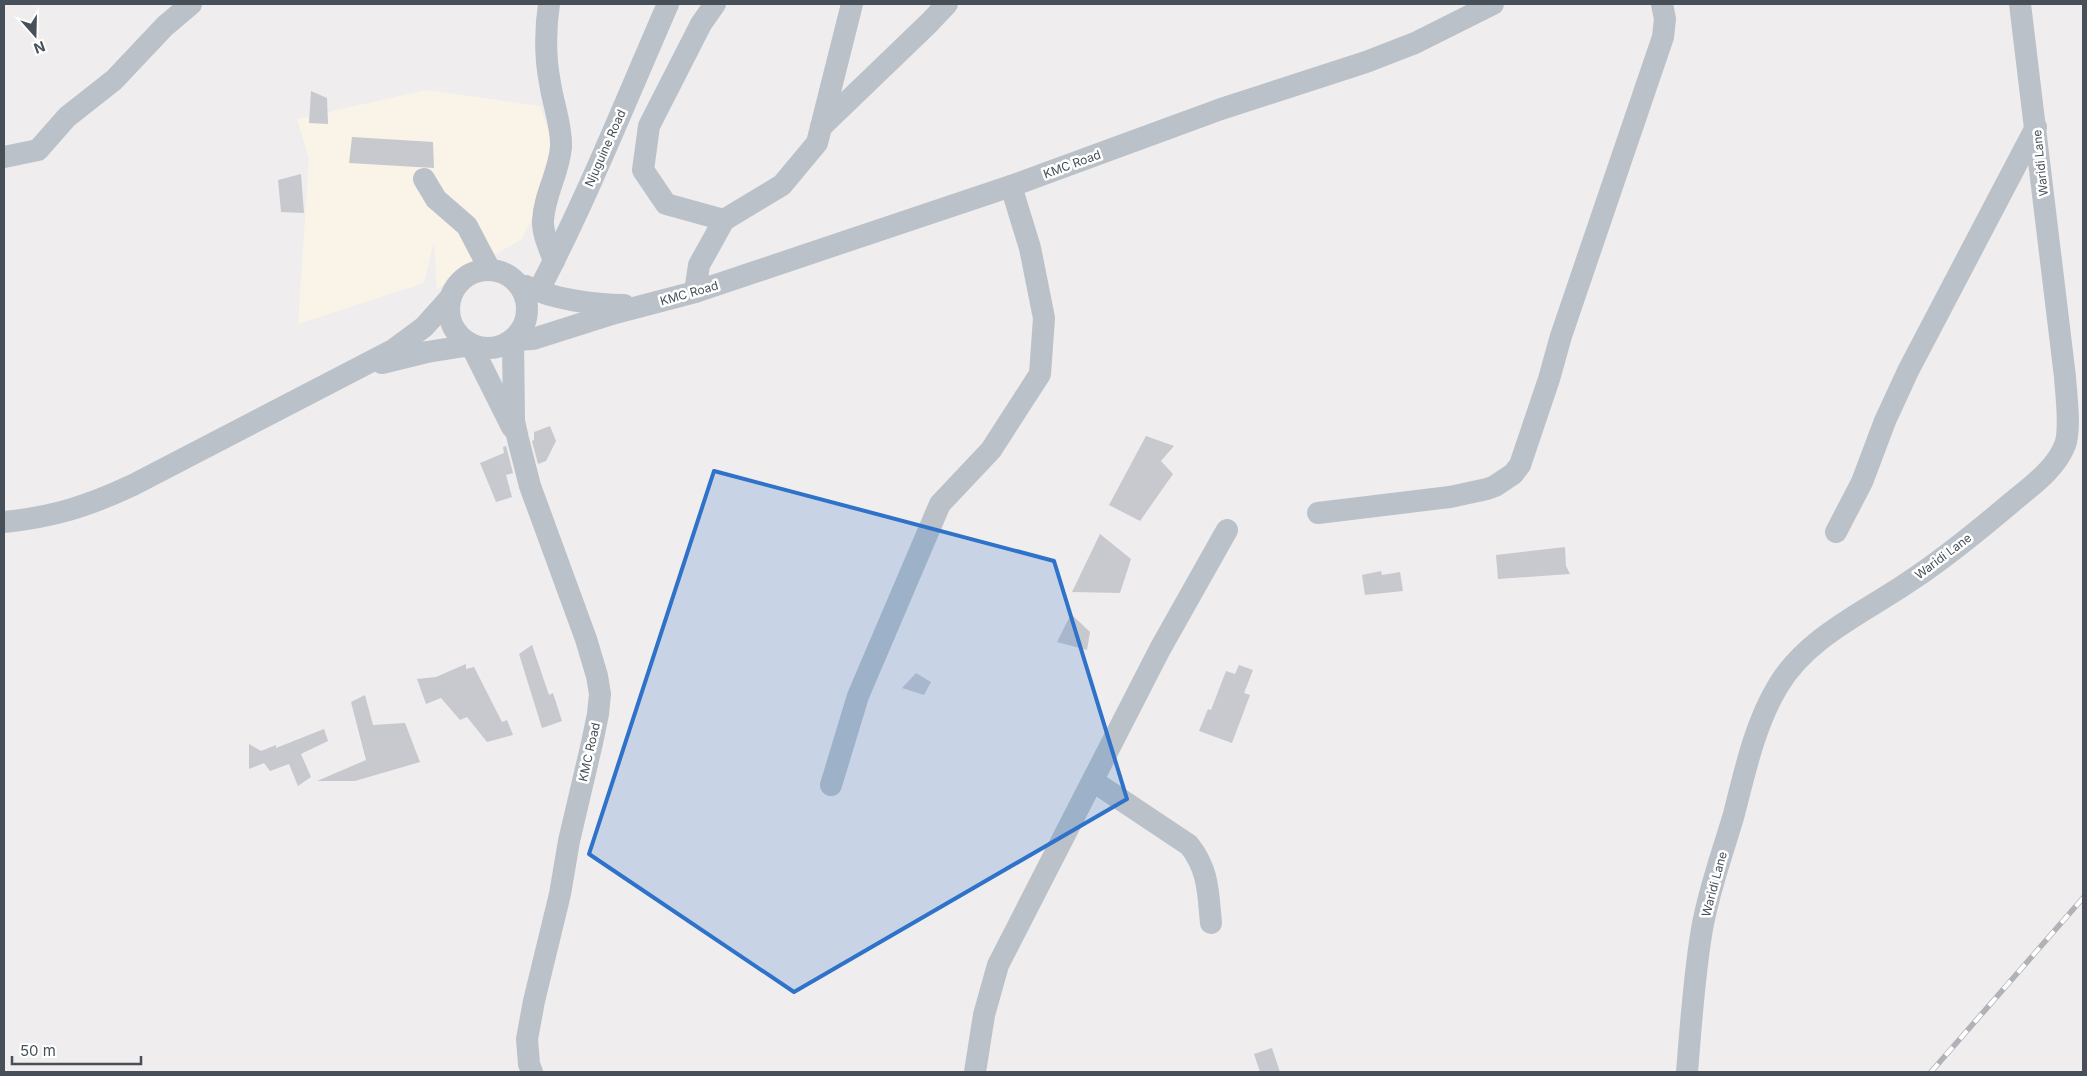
<svg xmlns="http://www.w3.org/2000/svg" width="2087" height="1076" viewBox="0 0 2087 1076" font-family="Inter,sans-serif">
	<style>
		.commercial { fill: #f9f4e7 }
		.building { fill: #c7c9cf }
		.lines { fill: none; stroke-linecap: round; stroke-linejoin: round }
		.minor { stroke: #bac1c8; stroke-width: 22 }
		.rail-casing { stroke: #b0b2b7; stroke-width: 5.5 }
		.rail { stroke: #fff; stroke-width: 4; stroke-dasharray: 11; stroke-linecap: butt }
		.marked { fill: #2e72c9; fill-opacity: 0.2; stroke: #2e72c9; stroke-width: 4; stroke-linejoin: round }
		.labels { text-anchor: middle; dominant-baseline: central; stroke-width: 5; stroke-linejoin: round; paint-order: stroke }
		.street-label { font-size: 12px; fill: #475058; stroke: #fff }
	</style>
	<rect width="100%" height="100%" fill="#efeded"/>
	<!-- commercial -->
	<path class="commercial" d="M426,90L540,106L559,161L522,239L437,289L434,242L424,283L298,324L309,159L297,119Z"/>
	<!-- building -->
	<g class="building">
		<path d="M311,91L327,98L328,124L309,123Z"/>
		<path d="M352,137L433,142L434,168L349,163Z"/>
		<path d="M301,174L304,213L281,212L278,180Z"/>
		<path d="M550,426L556,441L546,461L538,464L532,441L534,440V432Z"/>
		<path d="M1146,436L1174,446L1161,461L1173,474L1140,521L1109,505Z"/>
		<path d="M506,446L513,473L506,475L512,497L496,502L480,463L504,453L503,447Z"/>
		<path d="M1100,534L1131,559L1120,593L1072,592Z"/>
		<path d="M1565,547L1566,566L1570,574L1498,579L1496,555Z"/>
		<path d="M1381,571L1382,575L1400,572L1403,591L1365,595L1362,575Z"/>
		<path d="M1071,614L1090,632L1087,650L1057,642Z"/>
		<path d="M532,645L549,695L553,693L562,721L542,728L519,654Z"/>
		<path d="M466,664V669L474,667L502,722L507,720L513,735L487,742L467,717L460,720L441,698L426,704L417,679L436,677Z"/>
		<path d="M1239,665L1253,670L1244,693L1250,695L1232,743L1199,731L1208,709L1211,710L1226,671L1235,674Z"/>
		<path d="M916,673L931,682L924,695L902,688Z"/>
		<path d="M365,695L373,725L405,723L420,762L355,781H317L366,760L351,702Z"/>
		<path d="M324,729L328,741L301,754L311,777L298,786L289,764L270,771L264,763L249,769V744L261,751L276,745V748Z"/>
		<path d="M1272,1048L1280,1072H1260L1254,1054Z"/>
	</g>
	<g class="lines">
		<!-- minor -->
		<g class="minor">
			<path d="M549,4C545,31 545,57 550,83C553,104 562,126 561,147C559,173 544,195 543,221C542,233 550,249 554,261"/>
			<path d="M821,127L929,23L947,4"/>
			<path d="M4,157L38,150L67,117L114,80L165,26L191,4"/>
			<path d="M424,179L436,199L467,226L490,270"/>
			<path d="M724,220L782,185L817,143L852,4"/>
			<circle cx="488" cy="309" r="39"/>
			<path d="M526,286C552,299 595,305 624,305"/>
			<path d="M539,290C587,198 626,100 668,4"/>
			<path d="M695,292L699,265L724,220L666,204L643,170L649,126L701,24L715,4"/>
			<path d="M382,363L427,352L471,345L512,427"/>
			<path d="M1318,513L1450,497L1487,489L1495,486L1513,474L1520,465L1549,379L1561,336L1663,37L1665,19L1662,4"/>
			<path d="M4,522C54,517 88,506 133,485L393,350L424,327L450,298"/>
			<path d="M1836,532L1862,482L1885,421L1908,371L2036,127"/>
			<path d="M1093,781L1189,845C1209,870 1208,893 1211,923"/>
			<path d="M831,785L858,696L940,504L991,450L1040,374L1044,318L1030,248L1011,186"/>
			<path d="M532,1072L529,1064L527,1039L534,1001L560,894L569,841L592,743L598,714L600,694L597,676L586,639L530,486L518,439L514,421L513,340L533,339L615,313L695,292L1011,186L1221,109L1366,62L1415,43L1493,4"/>
			<path d="M975,1072L984,1015L998,965L1160,649L1227,530"/>
			<path d="M1687,1072C1691,1024 1694,976 1702,929C1709,889 1723,852 1734,814C1745,771 1755,724 1778,686C1807,637 1865,612 1910,581C1945,558 1979,530 2011,503C2031,486 2055,470 2065,445C2071,429 2066,394 2065,377L2020,4"/>
		</g>
		<!-- rail casing -->
		<g class="rail-casing">
			<path id="rail" d="M1931,1072L2083,898"/>
		</g>
		<!-- rail -->
		<use href="#rail" class="rail"/>
	</g>
	<!-- marked area -->
	<path class="marked" d="M714,471L1054,561L1127,799L794,992L589,854Z"/>
	<g class="labels">
		<!-- street labels -->
		<g class="street-label">
			<text transform="translate(605 148) rotate(-66)">Njuguine Road</text>
			<text transform="translate(2040 163) rotate(-96)">Waridi Lane</text>
			<text transform="translate(1072 164) rotate(-20)">KMC Road</text>
			<text transform="translate(689 293) rotate(-16)">KMC Road</text>
			<text transform="translate(1943 556) rotate(-37)">Waridi Lane</text>
			<text transform="translate(589 752) rotate(-77)">KMC Road</text>
			<text transform="translate(1714 884) rotate(-75)">Waridi Lane</text>
		</g>
	</g>
	<!-- border -->
	<rect width="2087" height="1076" fill="none" stroke="#475058" stroke-width="10"/>
	<!-- north arrow -->
	<g transform="translate(35 35) rotate(160)" stroke="#ffffff" stroke-width="4" paint-order="stroke">
	<path d="M0-4L9 19L0 12L-9 19Z" fill="#475058"/>
	<text y="-8" font-size="14" font-weight="bold" text-anchor="middle" fill="#475058">N</text>
	</g>
	<!-- scale -->
	<path d="M12 1056v8h129v-8" fill="none" stroke="#475058" stroke-width="2.5"/>
	<text x="20" y="1056" font-size="15" fill="#475058" stroke="#ffffff" stroke-width="4" paint-order="stroke">50 m</text>
</svg>
